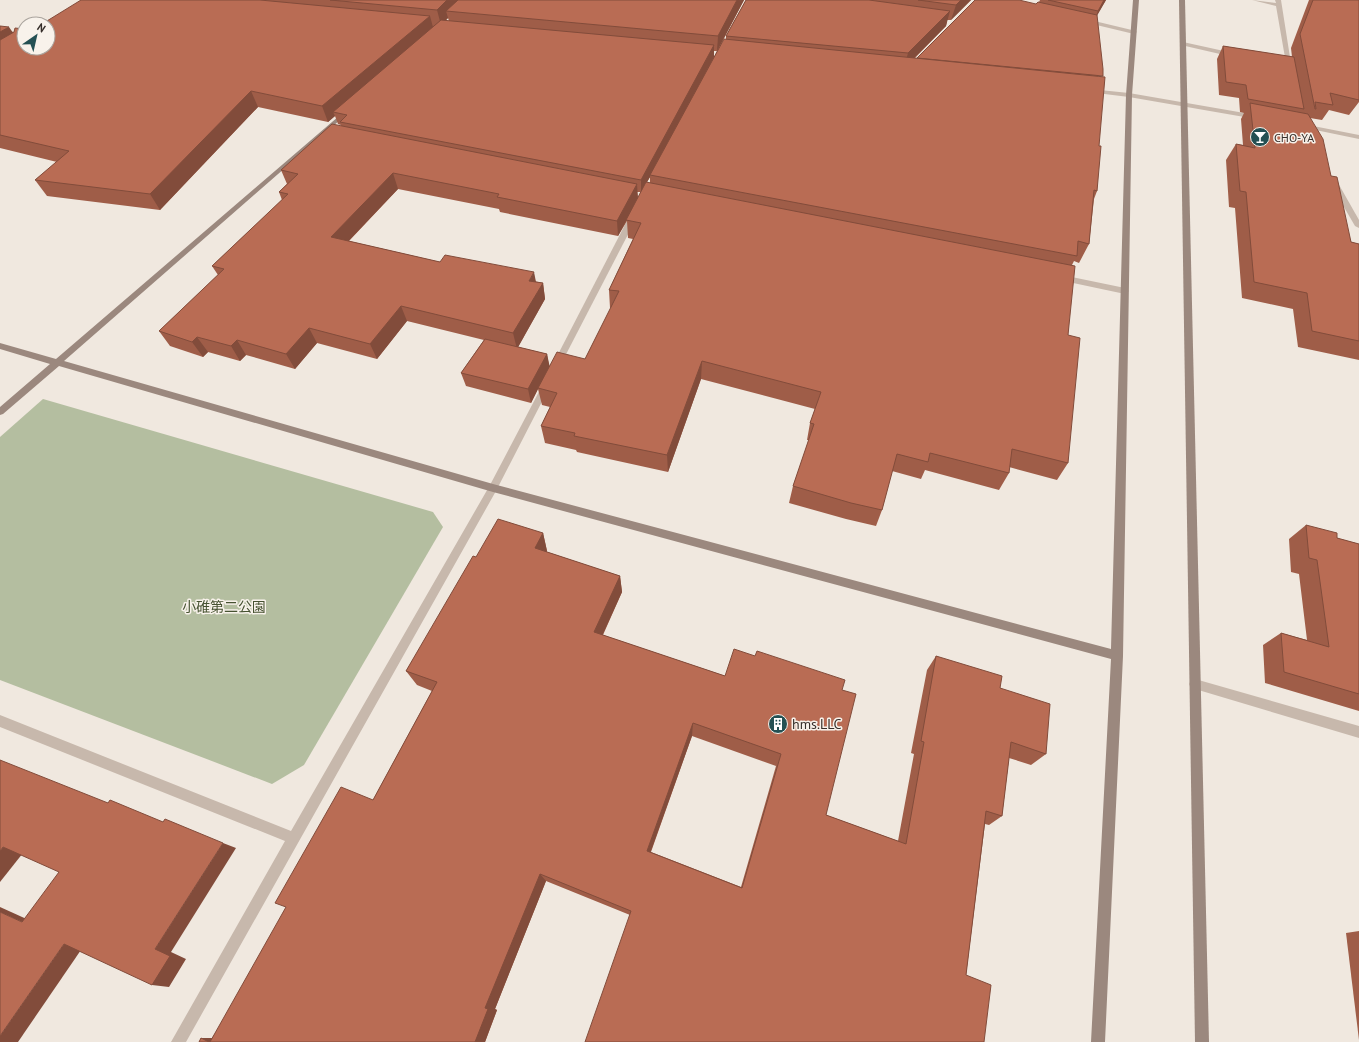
<svg xmlns="http://www.w3.org/2000/svg" width="1359" height="1042" viewBox="0 0 1359 1042" font-family="'PT Sans','Noto Sans JP',sans-serif">
	<style>
		.green { fill: #b4bea0 }
		.lines { fill: none; stroke-linecap: round; stroke-linejoin: round }
		.street { fill: #c7b8ac; fill-rule: evenodd }
		.secondary { fill: #9b887e; fill-rule: evenodd }
		.wall { fill: #9f5d48; fill-rule: evenodd }
		.shaded-wall { fill: #824c3b }
		.building { fill: #b96c54; stroke: #824c3b; fill-rule: evenodd }
		.labels { text-anchor: middle; dominant-baseline: central; stroke-width: 3; stroke-linejoin: round; paint-order: stroke }
		.far-poi-label { font-size: 12px; fill: #362e2a; stroke: #f8f2eb; text-anchor: start }
		.park-label { font-size: 14px; fill: #465231; stroke: #f8f2eb }
		.poi-label { font-size: 14px; fill: #362e2a; stroke: #f8f2eb; text-anchor: start }
	</style>
	<rect width="100%" height="100%" fill="#f0e8df"/>
	<!-- green -->
	<path class="green" d="M43,399L433,512L443,527L304,765L272,784L0,680V437Z"/>
	<g class="lines">
		<!-- street -->
		<g class="street">
			<path d="M1252,0L1276,3L1275,0H1281L1292,70L1287,69L1276,6Z"/>
			<path d="M1086,19L1136,31L1137,32L1134,34L1084,22V20Z"/>
			<path d="M1183,42L1233,53L1236,55L1233,57L1181,45V43Z"/>
			<path d="M1090,89L1129,93L1256,115L1259,117L1256,119L1129,97L1088,92L1087,91Z"/>
			<path d="M1303,124L1359,135V139L1301,127L1300,126Z"/>
			<path d="M1334,181L1338,183L1359,220V228L1355,226L1330,183Z"/>
			<path d="M630,215H636L637,217L560,366L556,369L553,368L552,366Z"/>
			<path d="M1062,275L1125,288L1129,291L1125,294L1059,280L1058,278Z"/>
			<path d="M546,383L550,386L496,491L186,1042H171L285,841L0,727V715L291,831L490,485L543,384Z"/>
			<path d="M1195,679L1359,726V738L1195,689L1191,688L1189,684L1191,680Z"/>
		</g>
		<!-- secondary -->
		<g class="secondary">
			<path d="M1133,0H1139L1132,95L1123,656L1105,1042H1091L1111,659L493,492L59,366L3,414L0,415V407L50,364L0,349V343L56,359L346,110L349,112L348,113L64,361L493,484L1111,649L1126,95Z"/>
			<path d="M1179,0H1185L1209,1042H1195Z"/>
		</g>
	</g>
	<!-- wall -->
	<g class="wall">
		<path d="M81,0H744L719,48L726,40V36L746,0H971L951,20H947L946,26L915,58H917L1036,4L1039,2L1040,0H1106L1097,15L1099,146L1097,191L1094,199L1089,244L1079,263L1074,261L1072,265L1068,335V463L1057,480L1009,467V473L999,490L925,470L921,479L892,471L882,510L876,526L846,519L789,503L793,486L809,440H807L810,423L815,409L701,379L668,472L577,452L576,450L545,443L541,426L550,407L542,405L538,389L531,403L466,386L461,373L484,340L407,321L377,359L317,343L295,369L246,355L240,361L208,352L203,357L170,346L159,331L218,275L212,266L282,200L279,192L287,184L281,170L341,126V125L338,124L335,116L328,122L258,107L160,210L47,196L35,180L57,162L0,148V26L13,32L24,48ZM448,18L449,21H445ZM714,51H717L714,57ZM650,177V183L647,182ZM398,189L499,209L500,212L618,236L627,221L628,238L633,239L609,290L610,308H611L585,359L549,366L547,354L518,347L545,299L543,283L440,262L349,241ZM637,192H641L638,198Z"/>
		<path d="M1309,0H1359V102L1349,115L1329,110L1322,120L1310,118L1331,176L1351,242L1359,244V360L1298,347L1293,309L1242,298L1235,208L1229,207L1226,160L1236,144L1243,145L1241,119L1244,113L1240,112L1239,98L1219,95L1217,59L1223,46L1292,57L1291,48Z"/>
		<path d="M1306,525L1337,538L1359,544V711L1265,683L1263,645L1281,633L1307,640L1299,574L1291,572L1289,539Z"/>
		<path d="M543,533L547,551V552L620,576L622,592L603,635L725,676L842,690L826,815L898,841L914,754L911,753L927,670L936,656L1000,688L1046,754L1031,765L1009,758L1002,816L989,825L985,824L966,975L630,915L546,881L495,1009L497,1010L485,1042H199L201,1038H212L373,800L432,691L417,685L406,671L476,557ZM692,736L776,766L741,887L651,852Z"/>
		<path d="M1359,931V1040L1346,933Z"/>
	</g>
	<!-- shaded-wall -->
	<g class="shaded-wall">
		<path d="M447,0H466L446,11L448,18L441,25L437,10Z"/>
		<path d="M737,0H744L717,51L718,36Z"/>
		<path d="M961,0H971L951,20L956,5Z"/>
		<path d="M1104,0H1106L1094,21L1098,11Z"/>
		<path d="M950,11L946,26L904,68L908,53Z"/>
		<path d="M430,16L434,31L333,112L335,116L328,122L322,106Z"/>
		<path d="M9,27L20,43L0,54V32Z"/>
		<path d="M714,45V57L650,175V177L641,192V180Z"/>
		<path d="M251,91L258,107L160,210L150,194Z"/>
		<path d="M393,173L398,189L338,252L331,237Z"/>
		<path d="M637,184L638,199L618,236L617,221Z"/>
		<path d="M534,272L537,287L529,281Z"/>
		<path d="M543,283L545,299L517,349L513,333Z"/>
		<path d="M401,306L407,321L377,359L370,344Z"/>
		<path d="M309,328L317,343L295,369L286,354Z"/>
		<path d="M197,337L208,352L203,357L192,342Z"/>
		<path d="M237,340L246,355L240,361L231,346Z"/>
		<path d="M547,354L550,368L538,388V389L531,403L528,389Z"/>
		<path d="M702,361L701,379L668,472L667,455Z"/>
		<path d="M543,533L547,551L540,565L535,548Z"/>
		<path d="M620,576L622,592L597,647L594,632Z"/>
		<path d="M693,723L692,736L648,859L647,851Z"/>
		<path d="M223,843L236,848L171,952L186,959L169,987L152,985L155,949Z"/>
		<path d="M3,847L23,853L0,882V851Z"/>
		<path d="M540,874L546,881L495,1009L497,1010L485,1042H475L485,1008Z"/>
		<path d="M0,907L42,926L22,922L0,912Z"/>
		<path d="M64,944L83,947L18,1042H0V1036Z"/>
		<path d="M201,1038H225L209,1042Z"/>
	</g>
	<!-- building -->
	<g class="building">
		<path d="M81,0H260L430,16L322,106L251,91L150,194L35,180L69,151L0,135V40L14,32L15,28L24,29V48H48V24H42Z"/>
		<path d="M330,0H447L437,10Z"/>
		<path d="M458,0H737L718,36L446,11Z"/>
		<path d="M746,0H869L950,11L908,53L726,36Z"/>
		<path d="M918,0H961L956,5Z"/>
		<path d="M975,0H1019L1036,4L1038,2L1097,15L1103,69V76L917,58Z"/>
		<path d="M1048,0H1104L1098,11Z"/>
		<path d="M1313,0H1359V100L1330,93L1333,105L1315,102L1316,109H1315L1300,34Z"/>
		<path d="M441,20L714,45L641,180L340,122L347,115L333,112Z"/>
		<path d="M0,26L9,27L0,32Z"/>
		<path d="M724,39L1105,77L1099,146H1101L1097,191L1094,190L1089,244L1078,241L1077,256L650,175Z"/>
		<path d="M1223,46L1294,57L1304,109L1248,99L1246,85L1226,82Z"/>
		<path d="M1250,103L1308,114L1323,139L1331,176L1337,177L1351,242L1359,244V341L1312,331L1307,293L1254,282L1246,192L1240,191L1236,144L1255,148Z"/>
		<path d="M332,124L637,184L617,221L497,197L499,194L393,173L331,237L440,262L445,255L534,272L529,281L543,283L513,333L401,306L370,344L309,328L286,354L237,340L231,346L197,337L192,342L159,331L224,269L212,266L288,194L279,192L298,174L281,170Z"/>
		<path d="M646,182L1075,266L1068,335L1080,338L1068,463L1012,449L1009,473L930,453L928,462L897,454L882,510L851,503L793,486L814,424L810,423L821,392L702,361L667,455L574,436L575,433L541,426L557,393L538,388L557,352L585,359L619,291L609,290L641,223L626,220Z"/>
		<path d="M485,339L547,354L528,389L461,373Z"/>
		<path d="M498,519L543,533L535,548L620,576L594,632L725,676L734,649L755,656L757,651L845,680L842,690L856,694L826,815L906,844L924,742L921,741L936,656L1002,676L1000,688L1050,704L1046,754L1011,742L1002,816L986,811L966,975L991,985L984,1042H585L631,911L540,874L485,1008L488,1009L475,1042H210L286,907L275,903L341,787L373,800L437,682L406,671L473,556L476,557ZM693,723L781,754L742,888L647,851Z"/>
		<path d="M1306,525L1337,533V538L1359,544V694L1284,672L1281,633L1329,647L1317,560L1309,558Z"/>
		<path d="M0,760L108,803L110,800L163,822L165,819L223,843L155,949L170,956L152,985L64,944L0,1036V912L22,922L59,872L3,847L0,851Z"/>
		<path d="M201,1038L209,1042H199Z"/>
	</g>
	<!-- icons -->
	<defs>
		<g id="bar-disc" transform="scale(1)"><circle r="9.5" fill="#245053" stroke="#f8f2eb"/><path d="M-6-5H6L.8 .8V4.5H3.5V6h-7V4.5H-.8V.8Z" fill="#fff"/></g>
		<g id="building-disc" transform="scale(1)"><circle r="9.5" fill="#245053" stroke="#f8f2eb"/><path d="M-4-6H4V6H1V3H-1V6H-4ZM-2.5-4.3h1.7v1.8h-1.7ZM.8-4.3h1.7v1.8H.8ZM-2.5-1h1.7V.8h-1.7ZM.8-1h1.7V.8H.8Z" fill="#fff"/></g>
	</defs>
	<g fill-rule="evenodd">
		<use href="#bar-disc" x="1260" y="137"/>
		<use href="#building-disc" x="778" y="724"/>
	</g>
	<g class="labels">
		<!-- far-poi labels -->
		<g class="far-poi-label">
			<text x="1274" y="137">CHO-YA</text>
		</g>
		<!-- park labels -->
		<g class="park-label">
			<text x="224" y="607">小碓第二公園</text>
		</g>
		<!-- poi labels -->
		<g class="poi-label">
			<text x="792" y="724">hms.LLC</text>
		</g>
	</g>
	<!-- north arrow -->
	<g transform="translate(36 36) rotate(34)"><circle r="19" fill="#f8f2eb" stroke="#aaa49e"/>
	<path d="M0-3L7 15L0 10L-7 15Z" fill="#245053"/>
	<text y="-6" font-size="11" font-weight="bold" text-anchor="middle" fill="#362e2a">N</text>
	</g>
</svg>
